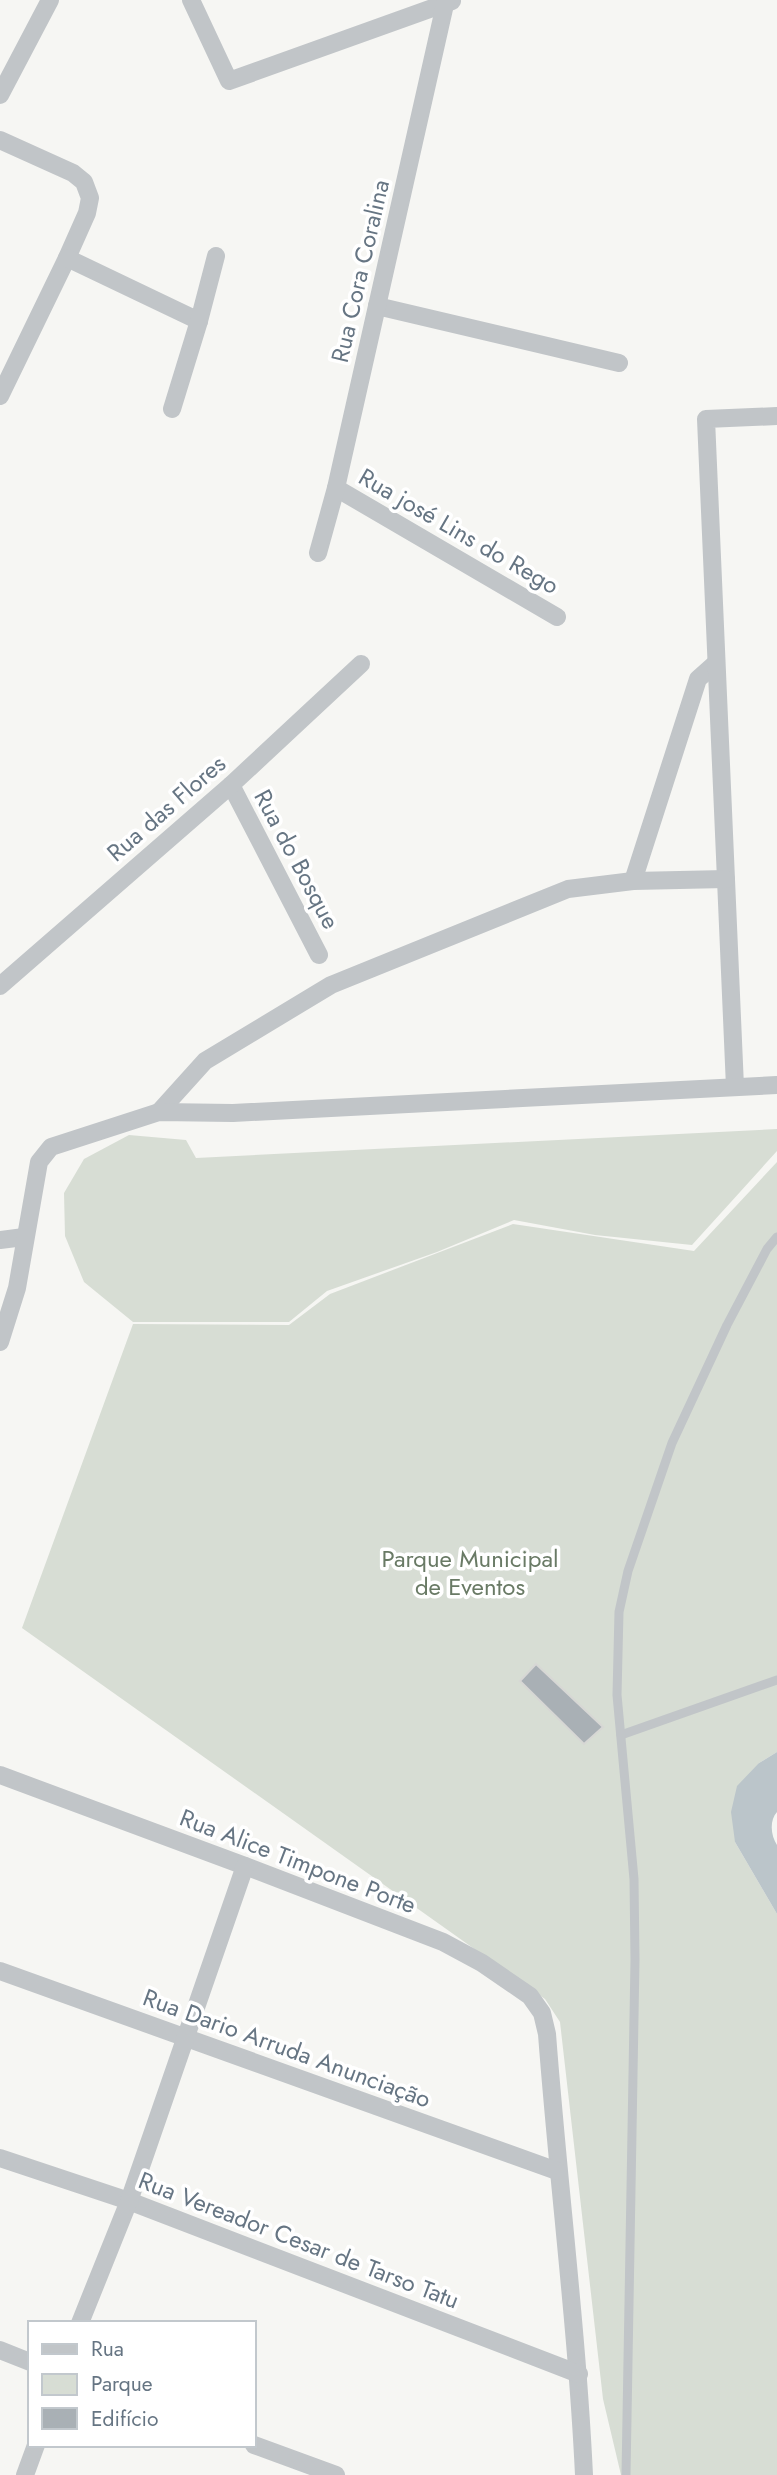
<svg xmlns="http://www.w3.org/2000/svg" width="777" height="2475" viewBox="0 0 777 2475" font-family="Jost,sans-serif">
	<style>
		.green { fill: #d7ddd4 }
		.water { fill: #bbc5ca }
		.building { fill: #a9b0b5; stroke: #d7d7d5; stroke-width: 2 }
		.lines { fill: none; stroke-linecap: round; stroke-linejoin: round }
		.lane { stroke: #c1c5c8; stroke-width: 9 }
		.street { stroke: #c1c5c8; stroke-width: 18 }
		.labels { text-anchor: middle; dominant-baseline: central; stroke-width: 7; stroke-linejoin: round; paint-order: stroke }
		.street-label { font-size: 24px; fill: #667583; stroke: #fff }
		.park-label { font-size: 24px; fill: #697a65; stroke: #fff }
	</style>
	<rect width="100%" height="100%" fill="#f6f6f3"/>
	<!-- green -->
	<g class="green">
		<path d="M777,1129V1151L692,1245L595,1235L514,1220L437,1252L327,1291L289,1322H133L84,1282L65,1236L64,1193L84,1159L129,1135L186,1140L196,1158Z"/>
		<path d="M777,1162V1752L759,1763L735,1842L777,1914V2475H621L603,2399L560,2022L545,1999L22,1628L133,1324L289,1325L330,1294L513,1224L694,1251Z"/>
	</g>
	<!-- water -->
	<path class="water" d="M777,1752V1812C769,1821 771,1836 777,1845V1914L735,1842L731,1812L737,1786L759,1763Z"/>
	<!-- building -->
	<path class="building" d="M536,1664L603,1727L584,1744L520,1681Z"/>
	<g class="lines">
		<!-- lane -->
		<g class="lane">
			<path d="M621,1735L777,1680"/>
			<path d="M626,2475L635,1960L634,1879L617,1695L619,1612L628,1571L672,1443L727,1325L767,1249L777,1237"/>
		</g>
		<!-- street -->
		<g class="street">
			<path d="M191,0L229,81L452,1"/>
			<path d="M0,95L50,0"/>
			<path d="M0,140L73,173L84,182L90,198L87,213L67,258L0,396"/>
			<path d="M67,258L199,321"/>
			<path d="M377,306L619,363"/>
			<path d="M172,409L199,321L216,256"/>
			<path d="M336,488L557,617"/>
			<path d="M318,553L336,488L446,0"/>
			<path d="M231,785L319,955"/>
			<path d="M633,881L698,679L716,663"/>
			<path d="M0,986L231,785L361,664"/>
			<path d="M735,1087L706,419L777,416"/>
			<path d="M159,1112L205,1061L331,985L568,889L633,881L726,879"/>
			<path d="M0,1240L24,1237"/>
			<path d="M0,1342L17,1288L39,1162L51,1147L159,1112L233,1113L777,1085"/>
			<path d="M0,1775L245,1866L443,1942L482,1963L530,1996L542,2013L547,2034C558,2181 577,2328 584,2475"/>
			<path d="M0,1971L557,2171"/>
			<path d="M0,2158L129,2201L579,2374"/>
			<path d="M80,2323L129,2201L245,1866"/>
			<path d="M0,2350L30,2362"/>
			<path d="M254,2445L336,2475"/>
			<path d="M25,2475L36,2445"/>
		</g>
	</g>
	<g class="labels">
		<!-- street labels -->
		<g class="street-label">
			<text transform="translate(360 271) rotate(-77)">Rua Cora Coralina</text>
			<text transform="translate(459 531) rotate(30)">Rua josé Lins do Rego</text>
			<text transform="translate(166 808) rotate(-41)">Rua das Flores</text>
			<text transform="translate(297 859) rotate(62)">Rua do Bosque</text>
			<text transform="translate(298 1861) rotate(21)">Rua Alice Timpone Porte</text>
			<text transform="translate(287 2048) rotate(20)">Rua Dario Arruda Anunciação</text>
			<text transform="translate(299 2240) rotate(21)">Rua Vereador Cesar de Tarso Tatu</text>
		</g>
		<!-- park labels -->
		<g class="park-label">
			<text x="470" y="1558">Parque Municipal<tspan x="470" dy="28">de Eventos</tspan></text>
		</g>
	</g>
	<!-- legend -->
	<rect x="28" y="2321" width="228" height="126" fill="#ffffff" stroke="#c2c8cd" stroke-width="2"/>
	<rect x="42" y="2344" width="35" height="10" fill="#c1c5c8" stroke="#c2c8cd" stroke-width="2"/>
	<text x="91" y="2356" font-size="21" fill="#667583">Rua</text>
	<rect x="42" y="2374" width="35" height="21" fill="#d7ddd4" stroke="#c2c8cd" stroke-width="2"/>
	<text x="91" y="2391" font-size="21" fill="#667583">Parque</text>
	<rect x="42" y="2408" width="35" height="21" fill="#a9b0b5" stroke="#c2c8cd" stroke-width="2"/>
	<text x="91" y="2426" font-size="21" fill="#667583">Edifício</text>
</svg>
